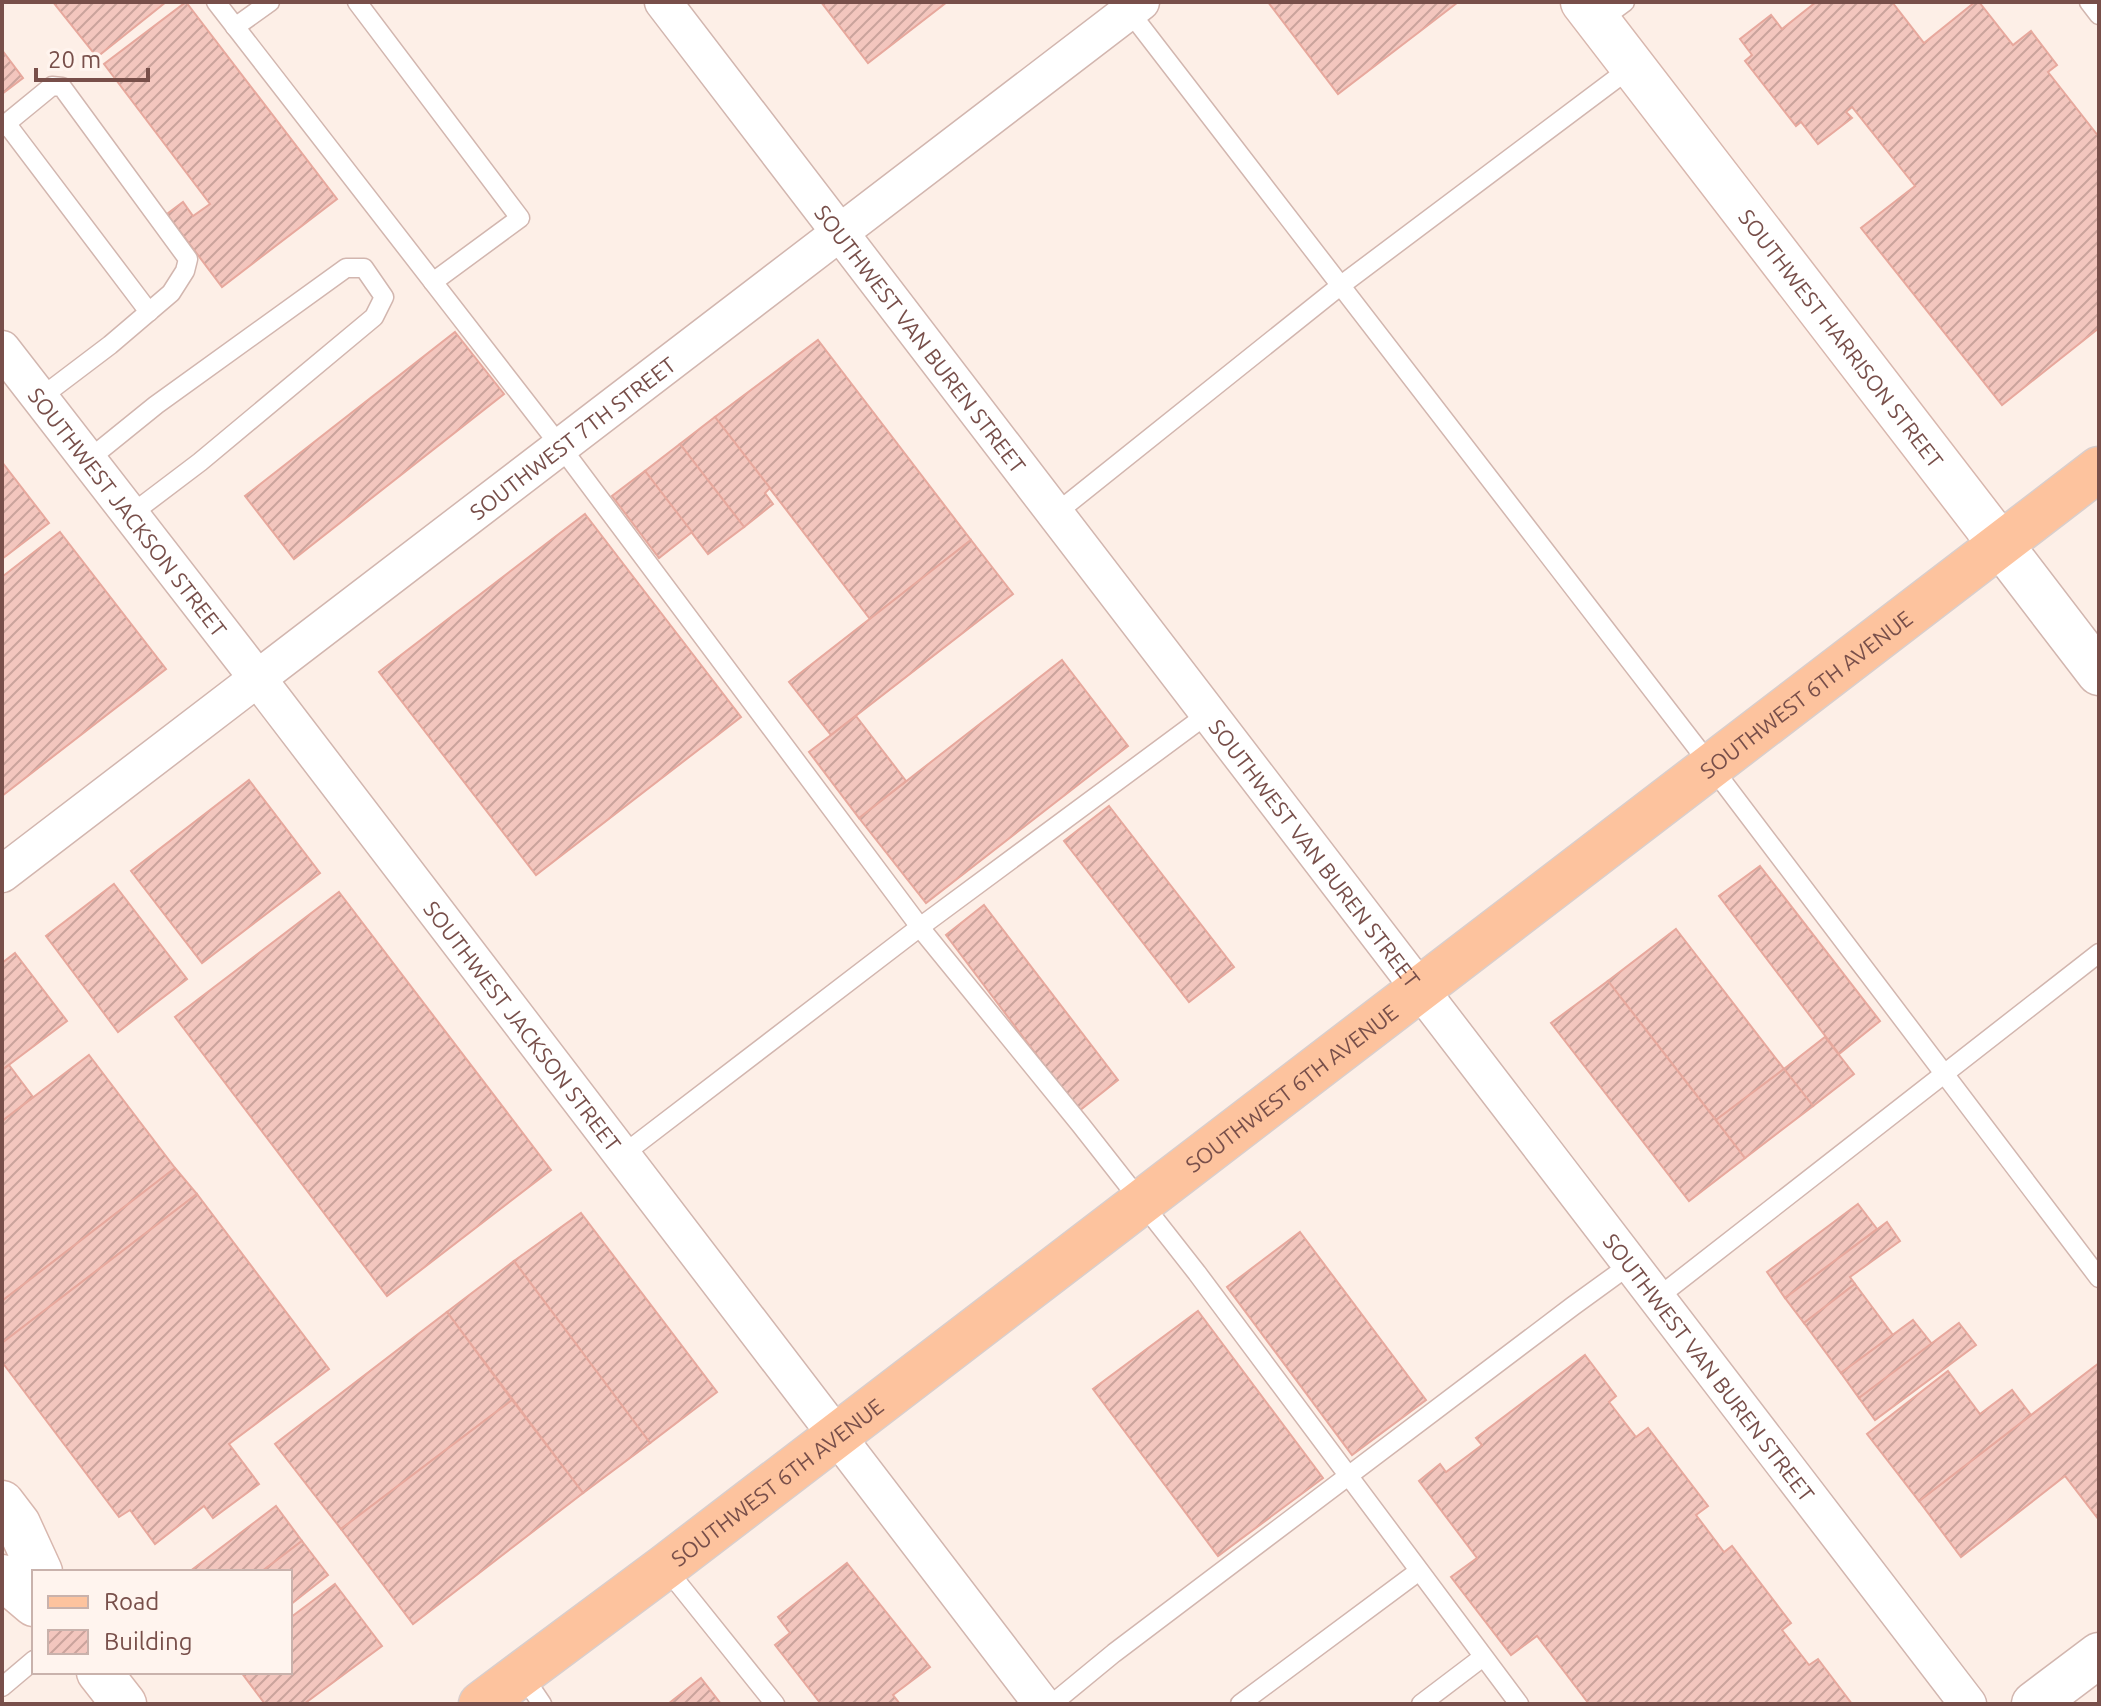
<svg xmlns="http://www.w3.org/2000/svg" width="2101" height="1706" viewBox="0 0 2101 1706" font-family="Ubuntu,sans-serif">
	<style>
		.building { fill: url(#building-hatch); stroke: #e7a89d; stroke-width: 2 }
		.lines { fill: none; stroke-linecap: round; stroke-linejoin: round }
		.service-casing { stroke: #d2b6af; stroke-width: 21 }
		.minor-casing { stroke: #d2b6af; stroke-width: 39 }
		.tertiary-casing { stroke: #d2b6af; stroke-width: 47 }
		.secondary-casing { stroke: #d8b7ae; stroke-width: 47 }
		.primary-casing { stroke: #d9cecc; stroke-width: 47 }
		.service { stroke: #fff; stroke-width: 18 }
		.minor { stroke: #fff; stroke-width: 36 }
		.tertiary { stroke: #fff; stroke-width: 44 }
		.secondary { stroke: #fff; stroke-width: 44 }
		.primary { stroke: #fdc39e; stroke-width: 44 }
		.labels { text-anchor: middle; dominant-baseline: central; stroke-width: 6; stroke-linejoin: round; paint-order: stroke }
		.street-label { font-size: 22px; fill: #784f4a; stroke: #fff4ee }
	</style>
	<defs>
		<pattern id="building-hatch" width="6" height="6" patternUnits="userSpaceOnUse" patternTransform="scale(2)"><rect width="6" height="6" fill="#f3c6be"/><path d="M-1 1l2-2M0 6l6-6M5 7l2-2" fill="none" stroke="#caa39c"/></pattern>
	</defs>
	<rect width="100%" height="100%" fill="#fdefe7"/>
	<!-- building -->
	<g class="building">
		<path d="M53,2H166L97,57Z"/>
		<path d="M186,2L337,199L222,287L167,214L183,202L193,216L210,204L104,64Z"/>
		<path d="M821,2H947L868,63Z"/>
		<path d="M1268,2H1456L1457,3L1338,94Z"/>
		<path d="M1816,2H1892L1924,43L1975,2H1979L2013,45L2031,31L2057,65L2048,72L2099,137V328L2002,405L1861,228L1915,186L1852,107L1846,112L1852,118L1818,144L1801,122L1796,126L1745,61L1752,55L1740,39L1771,15L1782,29Z"/>
		<path d="M2,50L23,78L2,94Z"/>
		<path d="M455,332L504,394L294,559L245,496Z"/>
		<path d="M818,340L971,540L870,619L715,417Z"/>
		<path d="M715,417L770,488L765,493L773,504L744,527L680,444Z"/>
		<path d="M680,444L744,527L708,554L645,471Z"/>
		<path d="M2,462L49,523L2,559Z"/>
		<path d="M645,471L692,532L659,558L612,496Z"/>
		<path d="M585,514L741,717L536,875L379,672Z"/>
		<path d="M60,532L166,669L2,796V577Z"/>
		<path d="M971,540L1013,594L831,735L789,682Z"/>
		<path d="M1062,660L1128,746L926,903L859,818Z"/>
		<path d="M856,716L906,781L859,818L809,752Z"/>
		<path d="M249,780L320,873L202,963L131,871Z"/>
		<path d="M1109,806L1234,967L1189,1002L1064,841Z"/>
		<path d="M1760,866L1880,1021L1839,1054L1719,896Z"/>
		<path d="M114,884L187,979L118,1032L46,936Z"/>
		<path d="M339,892L551,1170L387,1296L175,1017Z"/>
		<path d="M984,905L1118,1080L1079,1111L946,935Z"/>
		<path d="M1676,929L1784,1069L1716,1120L1608,981Z"/>
		<path d="M15,953L67,1021L2,1070V963Z"/>
		<path d="M1608,981L1745,1158L1689,1201L1551,1023Z"/>
		<path d="M1825,1037L1854,1074L1813,1106L1784,1069Z"/>
		<path d="M89,1055L175,1168L2,1301V1121Z"/>
		<path d="M9,1065L33,1097L2,1121V1070Z"/>
		<path d="M1784,1069L1813,1106L1745,1158L1716,1120Z"/>
		<path d="M175,1168L197,1194L2,1343V1301Z"/>
		<path d="M197,1194L329,1369L229,1444L259,1484L213,1518L204,1506L155,1544L130,1510L119,1517L2,1362V1343Z"/>
		<path d="M1858,1204L1877,1229L1785,1298L1767,1272Z"/>
		<path d="M581,1213L717,1392L650,1443L514,1261Z"/>
		<path d="M1887,1222L1900,1241L1850,1277L1855,1284L1804,1323L1785,1298Z"/>
		<path d="M1300,1232L1426,1400L1352,1455L1227,1287Z"/>
		<path d="M514,1261L650,1443L583,1493L447,1312Z"/>
		<path d="M1855,1284L1893,1335L1841,1373L1804,1323Z"/>
		<path d="M1198,1311L1323,1478L1218,1556L1093,1389Z"/>
		<path d="M447,1312L512,1400L341,1529L275,1444Z"/>
		<path d="M1913,1320L1932,1344L1859,1398L1841,1373Z"/>
		<path d="M1959,1323L1976,1345L1875,1420L1859,1398Z"/>
		<path d="M1585,1355L1616,1396L1609,1402L1636,1437L1648,1428L1708,1506L1696,1515L1724,1552L1732,1546L1791,1623L1782,1630L1809,1665L1818,1659L1852,1704H1589L1537,1636L1511,1655L1451,1577L1477,1558L1419,1481L1440,1464L1446,1472L1482,1445L1476,1438Z"/>
		<path d="M2099,1363V1520L2065,1476L1961,1557L1919,1501Z"/>
		<path d="M1948,1371L1980,1414L2012,1390L2031,1415L1919,1501L1867,1434Z"/>
		<path d="M512,1400L583,1493L413,1624L341,1529Z"/>
		<path d="M276,1506L302,1541L261,1572H189Z"/>
		<path d="M302,1541L328,1575L290,1605V1572H261Z"/>
		<path d="M847,1563L930,1667L893,1695L900,1704H821L775,1645L790,1633L778,1617Z"/>
		<path d="M335,1584L382,1646L304,1704H265L241,1672H290V1618Z"/>
		<path d="M701,1678L721,1704H668Z"/>
	</g>
	<g class="lines">
		<!-- service casing -->
		<g class="service-casing">
			<g id="service">
				<path d="M216,2L561,447L926,935L1080,1124L1197,1273L1519,1704"/>
				<path d="M357,2L520,218L433,282"/>
				<path d="M2089,2L2099,15"/>
				<path d="M1129,11L1711,766L2099,1278"/>
				<path d="M1598,22L1625,2"/>
				<path d="M235,27L270,2"/>
				<path d="M6,123L149,312"/>
				<path d="M2,127L52,86L62,87L188,259L185,271L171,293L110,345L40,398"/>
				<path d="M88,460L156,405L346,268H364L384,297L374,317L200,462L130,515"/>
				<path d="M1055,514L1340,286L1633,66"/>
				<path d="M621,1156L920,927L1209,713"/>
				<path d="M1657,1298L2099,953"/>
				<path d="M665,1567L775,1704"/>
				<path d="M521,1673L542,1704"/>
				<path d="M2,1687L34,1660"/>
				<path d="M1052,1704L1114,1653L1573,1306L1631,1264"/>
				<path d="M1240,1704L1419,1571"/>
				<path d="M1421,1704L1483,1657"/>
			</g>
		</g>
		<!-- minor casing -->
		<g class="minor-casing">
			<g id="minor">
				<path id="s1" d="M663,2L1968,1704"/>
				<path id="s2" d="M2,349L258,679L1042,1704"/>
				<path id="s3" d="M2,874L1141,2"/>
			</g>
		</g>
		<!-- tertiary casing -->
		<g class="tertiary-casing">
			<g id="tertiary">
				<path d="M2001,545L2099,673"/>
				<path d="M2034,1704L2099,1655"/>
			</g>
		</g>
		<!-- secondary casing -->
		<g class="secondary-casing">
			<g id="secondary">
				<path id="s4" d="M1583,2L2001,545"/>
				<path d="M2,1503L18,1524L40,1572"/>
				<path d="M2,1577L34,1604"/>
				<path d="M99,1672L124,1704"/>
			</g>
		</g>
		<!-- primary casing -->
		<g class="primary-casing">
			<g id="primary">
				<path id="s5" d="M481,1704L665,1567L2099,469"/>
			</g>
		</g>
		<!-- service -->
		<use href="#service" class="service"/>
		<!-- minor -->
		<use href="#minor" class="minor"/>
		<!-- tertiary -->
		<use href="#tertiary" class="tertiary"/>
		<!-- secondary -->
		<use href="#secondary" class="secondary"/>
		<!-- primary -->
		<use href="#primary" class="primary"/>
	</g>
	<g class="labels">
		<!-- street labels -->
		<g class="street-label">
			<text stroke="none"><textPath href="#s4" startOffset="424">SOUTHWEST HARRISON STREET</textPath></text>
			<text stroke="none"><textPath href="#s1" startOffset="424">SOUTHWEST VAN BUREN STREET</textPath></text>
			<text stroke="none"><textPath href="#s3" startOffset="718">SOUTHWEST 7TH STREET</textPath></text>
			<text stroke="none"><textPath href="#s2" startOffset="206">SOUTHWEST JACKSON STREET</textPath></text>
			<text stroke="none"><textPath href="#s5" startOffset="1666">SOUTHWEST 6TH AVENUE</textPath></text>
			<text stroke="none"><textPath href="#s1" startOffset="1072">SOUTHWEST VAN BUREN STREET</textPath></text>
			<text stroke="none"><textPath href="#s2" startOffset="854">SOUTHWEST JACKSON STREET</textPath></text>
			<text stroke="none"><textPath href="#s5" startOffset="1018">SOUTHWEST 6TH AVENUE</textPath></text>
			<text stroke="none"><textPath href="#s1" startOffset="1720">SOUTHWEST VAN BUREN STREET</textPath></text>
			<text stroke="none"><textPath href="#s5" startOffset="370">SOUTHWEST 6TH AVENUE</textPath></text>
		</g>
	</g>
	<!-- border -->
	<rect width="2101" height="1706" fill="none" stroke="#784f4a" stroke-width="8"/>
	<!-- legend -->
	<rect x="32" y="1570" width="260" height="104" fill="#fff4ee" stroke="#c9b2ac" stroke-width="2"/>
	<rect x="48" y="1596" width="40" height="12" fill="#fdc39e" stroke="#c9b2ac" stroke-width="2"/>
	<text x="104" y="1610" font-size="24" fill="#784f4a">Road</text>
	<rect x="48" y="1630" width="40" height="24" fill="url(#building-hatch)" stroke="#c9b2ac" stroke-width="2"/>
	<text x="104" y="1650" font-size="24" fill="#784f4a">Building</text>
	<!-- scale -->
	<path d="M36 68v12h112v-12" fill="none" stroke="#784f4a" stroke-width="4"/>
	<text x="48" y="68" font-size="24" fill="#784f4a" stroke="#fff4ee" stroke-width="6" paint-order="stroke">20 m</text>
</svg>
